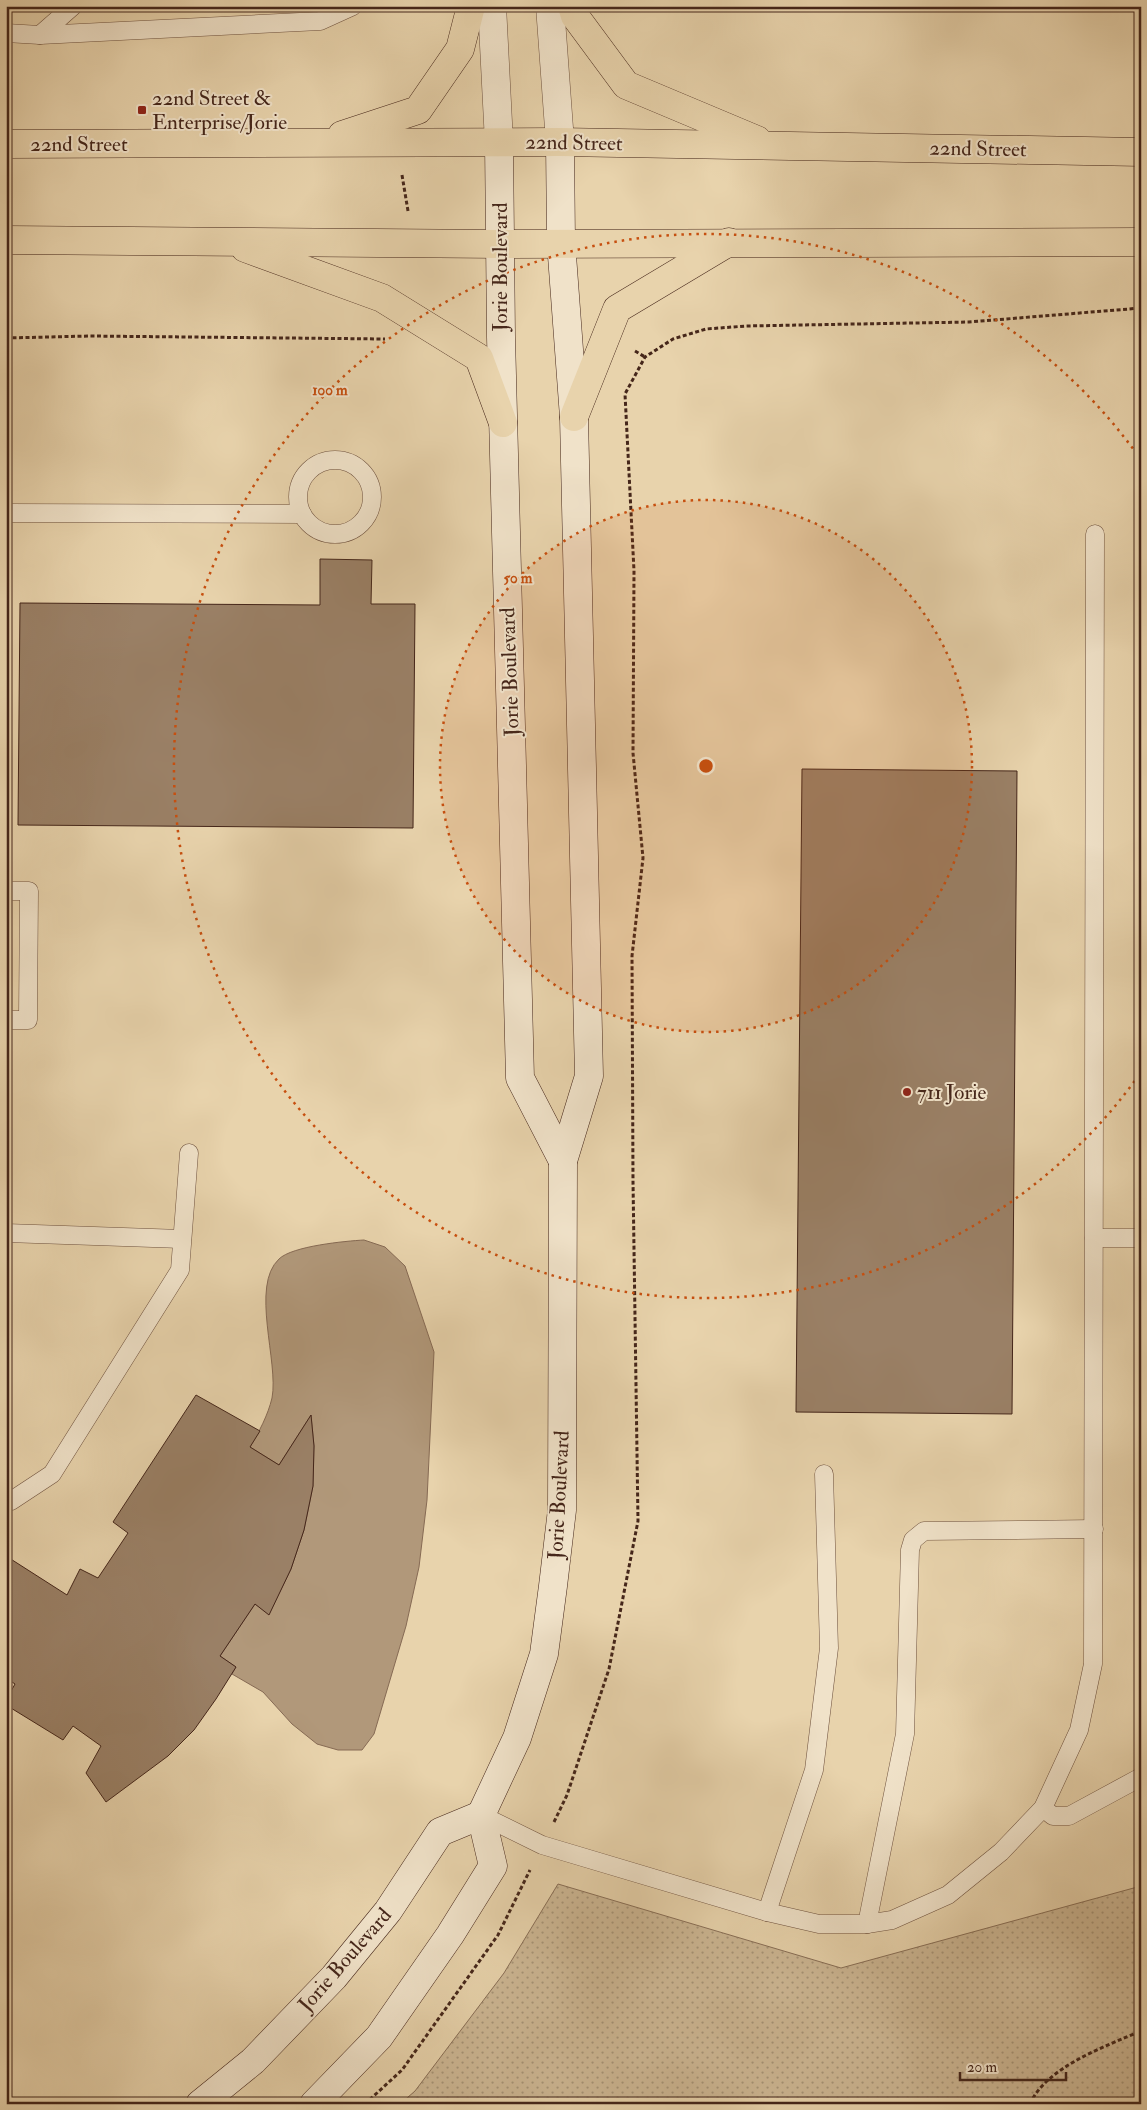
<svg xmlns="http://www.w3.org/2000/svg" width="1147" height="2110" viewBox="0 0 1147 2110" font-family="'IM FELL Double Pica',serif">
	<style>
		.grass { fill: url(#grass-dots); stroke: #886e56 }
		.water { fill: #b1987a; stroke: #866a54 }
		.building { fill: #9a8066; stroke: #45261a }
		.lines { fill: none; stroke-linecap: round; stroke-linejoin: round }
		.lane-casing { stroke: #6e513e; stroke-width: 19 }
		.street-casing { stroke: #6e513e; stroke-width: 29 }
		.secondary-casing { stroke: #45261a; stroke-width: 29 }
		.primary-casing { stroke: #45261a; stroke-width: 29 }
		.path { stroke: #45261a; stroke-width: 3; stroke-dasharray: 4 2.5; stroke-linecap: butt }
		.lane { stroke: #f0e2c9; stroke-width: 18 }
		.street { stroke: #f0e2c9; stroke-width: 28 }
		.secondary { stroke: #f0e2c9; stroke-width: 28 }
		.primary { stroke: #e8d3ac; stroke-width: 28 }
		.ring { fill: none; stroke: #c74f0f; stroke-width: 2.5; stroke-dasharray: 2.5 5 }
		.poi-dot { fill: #8f2418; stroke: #f0e2c9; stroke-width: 2 }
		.labels { text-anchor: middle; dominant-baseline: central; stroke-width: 4; stroke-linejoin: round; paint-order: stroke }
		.poi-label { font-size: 21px; fill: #45261a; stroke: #f0e2c9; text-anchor: start }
		.street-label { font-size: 21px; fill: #45261a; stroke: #f0e2c9 }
		.centre { fill: #c74f0f; stroke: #f0e2c9; stroke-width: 2.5 }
		.ring-label { font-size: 15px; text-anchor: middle; font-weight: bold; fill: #c74f0f; stroke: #f0e2c9; stroke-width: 4; stroke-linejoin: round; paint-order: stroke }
	</style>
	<defs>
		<pattern id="grass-dots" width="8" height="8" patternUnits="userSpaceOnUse" patternTransform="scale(1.25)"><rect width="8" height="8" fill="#ccb693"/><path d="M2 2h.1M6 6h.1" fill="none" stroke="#a79477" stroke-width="1.8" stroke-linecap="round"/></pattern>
	</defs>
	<rect width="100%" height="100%" fill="#e8d3ac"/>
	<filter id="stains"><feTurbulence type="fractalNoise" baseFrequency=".004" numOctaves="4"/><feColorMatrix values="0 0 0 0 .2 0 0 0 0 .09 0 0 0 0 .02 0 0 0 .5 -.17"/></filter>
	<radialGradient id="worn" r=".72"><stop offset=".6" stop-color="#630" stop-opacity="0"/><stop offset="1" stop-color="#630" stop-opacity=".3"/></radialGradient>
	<!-- grass -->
	<path class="grass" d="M558,1884L841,1968L1141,1886V2104H400L415,2091L504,1973Z"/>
	<!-- water -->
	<path class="water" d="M364,1240L385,1247L405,1266L434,1352L427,1500L419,1567L406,1626L374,1734L362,1750H338L317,1744L292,1724L263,1692L232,1674L236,1667L220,1656L255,1604L269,1614L291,1569L304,1530L313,1486L314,1446L311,1415L279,1465L250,1447C259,1432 268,1415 272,1398C279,1362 250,1286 279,1259C292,1246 346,1241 364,1240Z"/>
	<!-- building -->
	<g class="building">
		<path d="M320,559L372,560L371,604H415L413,828L18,825L20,603L320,605Z"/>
		<path d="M802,769L1017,771L1012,1414L796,1412Z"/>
		<path d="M196,1395L260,1431L250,1447L279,1465L311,1415L314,1446L313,1486L304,1530L291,1569L269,1615L255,1604L220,1656L236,1667L216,1699L194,1730L168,1756L106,1802L86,1773L101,1746L73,1726L63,1740L6,1705V1700L15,1684L6,1678V1556L67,1595L80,1569L98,1578L128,1533L113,1522Z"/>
	</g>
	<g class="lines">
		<!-- lane casing -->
		<g class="lane-casing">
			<g id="lane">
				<path d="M6,33L40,35L320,21L353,6"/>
				<path d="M40,35L73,6"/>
				<circle cx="335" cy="497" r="37"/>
				<path d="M6,513L302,514"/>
				<path d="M6,891H29L28,1020H6"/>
				<path d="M6,1233L182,1239"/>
				<path d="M1094,1238H1141"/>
				<path d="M6,1498L11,1501L52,1474L180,1270L189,1153"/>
				<path d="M1043,1808L1053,1816H1069L1141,1777"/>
				<path d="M481,1815L542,1845L767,1912L819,1924H867L892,1920L948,1895L1001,1852L1043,1808L1079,1730L1093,1664L1095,534"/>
				<path d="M767,1912L814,1770L829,1648L824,1474"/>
				<path d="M867,1924L905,1734L910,1550L913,1540L924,1531L1094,1529"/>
			</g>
		</g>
		<!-- street casing -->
		<g class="street-casing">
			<g id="street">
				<path d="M492,6L499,142"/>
				<path d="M550,6L560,142"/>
			</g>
		</g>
		<!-- secondary casing -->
		<g class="secondary-casing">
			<g id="secondary">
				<path d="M499,142L501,337L520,1078L563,1161"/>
				<path d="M200,2104L253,2061L334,1977L388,1911L440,1832L481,1815"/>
				<path d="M314,2104L379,2037L450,1935L493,1866L481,1815L517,1738L544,1654L553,1586L562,1510L563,1161L589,1076L574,417L561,242L560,142"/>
			</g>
		</g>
		<!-- primary casing -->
		<g class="primary-casing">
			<g id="primary">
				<path d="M572,6L575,16L626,85L757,140"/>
				<path d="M342,135L418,110L460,49L471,6"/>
				<path d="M6,144L560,142L1141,152"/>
				<path d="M6,240L500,244L1141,242"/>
				<path d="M245,248L382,298L479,358L503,423"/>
				<path d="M574,417L617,309L729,242"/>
			</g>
		</g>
		<!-- path -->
		<g class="path">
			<path d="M402,175L408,211"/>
			<path d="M6,338L90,336L385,339"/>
			<path d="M635,351L645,357"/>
			<path d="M554,1822L567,1795L609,1669L638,1521L633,1181L632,956L643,858L633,753L634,571L625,394L645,357L673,339L706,329L746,326L969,322L1141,308"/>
			<path d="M365,2104L402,2070L498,1935L530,1870"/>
			<path d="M1030,2104C1046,2067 1106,2046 1141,2031"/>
		</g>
		<!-- lane -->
		<use href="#lane" class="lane"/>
		<!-- street -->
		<use href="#street" class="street"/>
		<!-- secondary -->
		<use href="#secondary" class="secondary"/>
		<!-- primary -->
		<use href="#primary" class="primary"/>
	</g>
	<!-- distance rings -->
	<circle cx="706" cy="766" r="266" fill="#c74f0f" fill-opacity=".12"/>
	<g class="ring">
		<circle cx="706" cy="766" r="266"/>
		<path d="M1139 1075A532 532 0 1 1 1139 457"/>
	</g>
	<!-- markers -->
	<g class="poi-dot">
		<rect x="137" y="105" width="10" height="10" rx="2.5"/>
		<circle cx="907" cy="1092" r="5"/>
	</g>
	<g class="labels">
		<!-- poi labels -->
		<g class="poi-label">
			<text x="152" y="98">22nd Street &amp;<tspan x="152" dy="24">Enterprise/Jorie</tspan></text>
			<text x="917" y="1092">711 Jorie</text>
		</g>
		<!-- street labels -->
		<g class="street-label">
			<text transform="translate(574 143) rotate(1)">22nd Street</text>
			<text x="79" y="144">22nd Street</text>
			<text transform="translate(978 149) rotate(1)">22nd Street</text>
			<text transform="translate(500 267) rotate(-90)">Jorie Boulevard</text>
			<text transform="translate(510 672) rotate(-92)">Jorie Boulevard</text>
			<text transform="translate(559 1495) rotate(-87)">Jorie Boulevard</text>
			<text transform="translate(345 1960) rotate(-49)">Jorie Boulevard</text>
		</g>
	</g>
	<circle cx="706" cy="766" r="8" class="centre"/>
	<g class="ring-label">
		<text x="330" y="395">100 m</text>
		<text x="518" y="583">50 m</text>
	</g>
	<!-- margin -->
	<rect width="1147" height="2110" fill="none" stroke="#e8d3ac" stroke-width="25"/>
	<rect x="8" y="8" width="1132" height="2095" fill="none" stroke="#45261a" stroke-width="2.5"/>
	<rect x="12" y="12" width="1122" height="2085" fill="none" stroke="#45261a"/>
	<!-- scale -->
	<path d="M960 2072v8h106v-8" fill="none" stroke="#45261a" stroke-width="2.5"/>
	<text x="967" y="2072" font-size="15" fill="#45261a" stroke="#f0e2c9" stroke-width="4" paint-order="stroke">20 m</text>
	<rect width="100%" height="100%" filter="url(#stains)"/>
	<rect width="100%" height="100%" fill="url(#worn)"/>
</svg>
